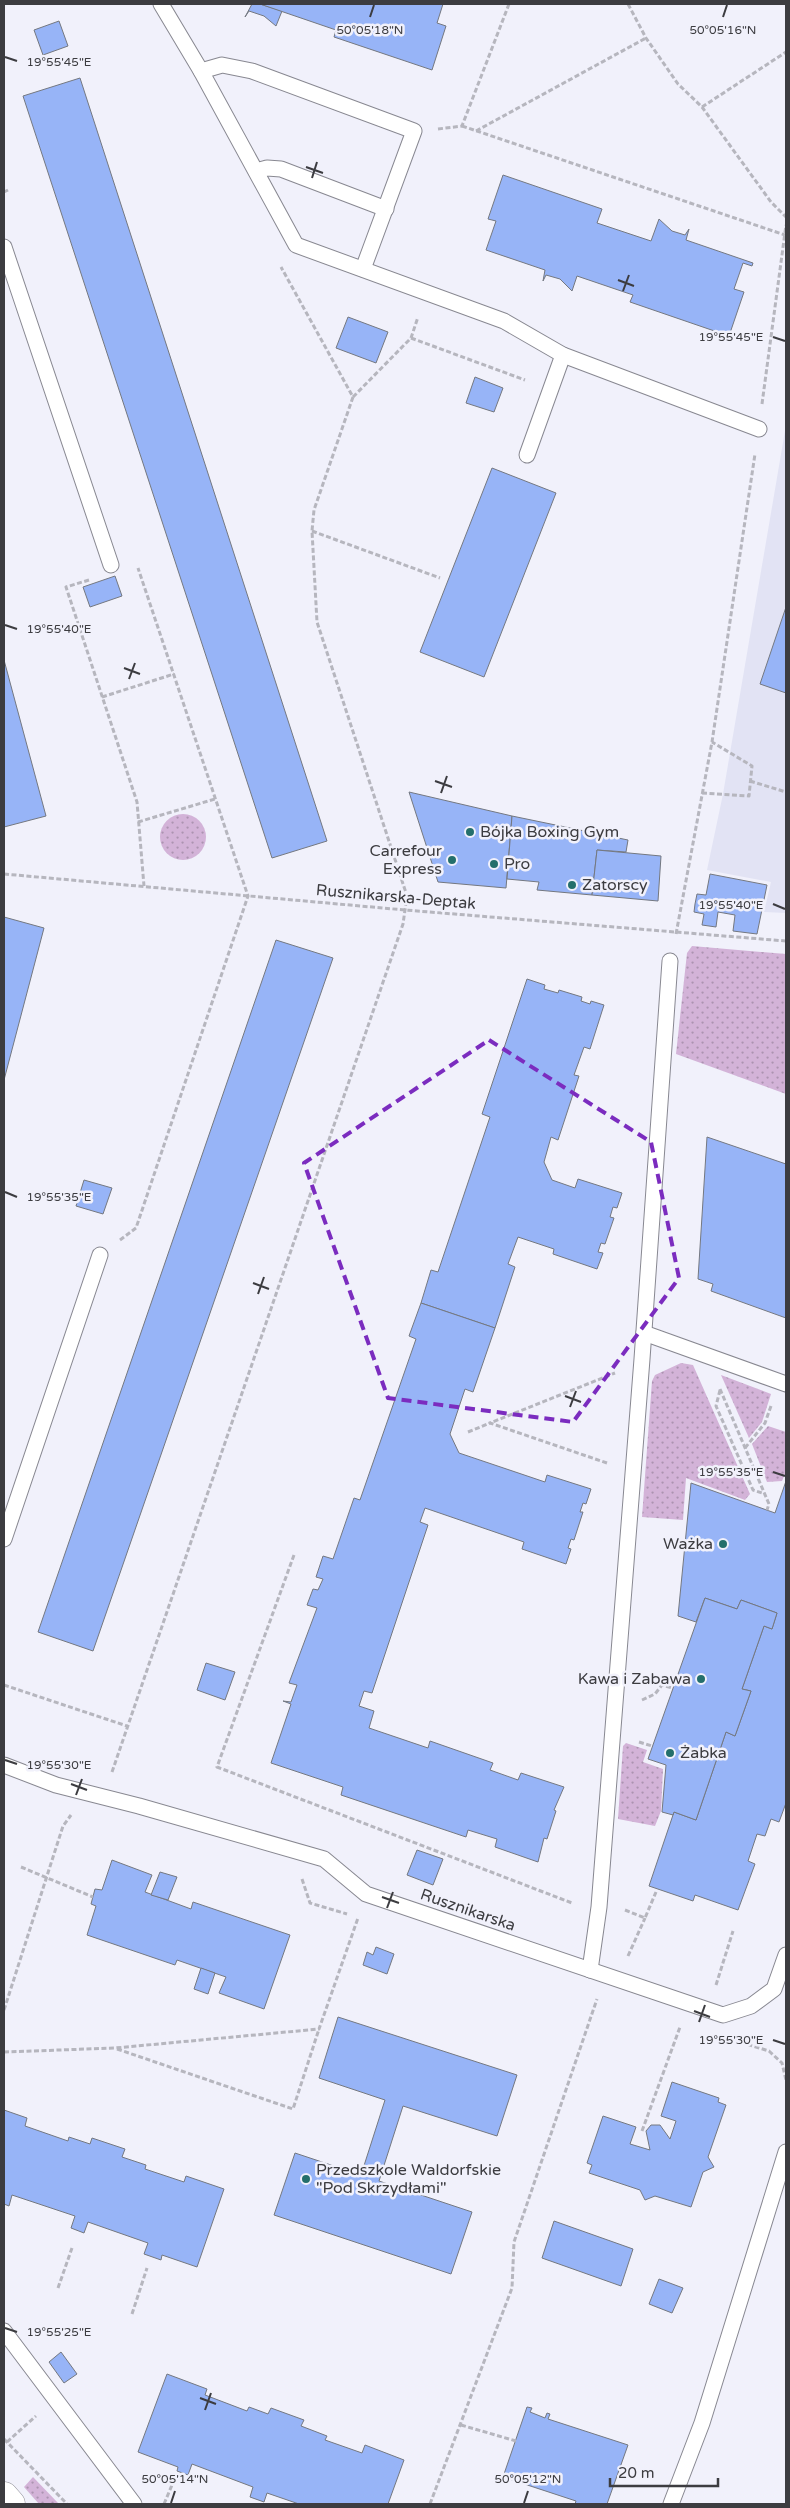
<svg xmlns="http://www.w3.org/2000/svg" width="790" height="2508" viewBox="0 0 790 2508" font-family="'Varela Round',sans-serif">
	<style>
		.built { fill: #e2e3f4 }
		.green { fill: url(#green-dots) }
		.building { fill: #97b4f7; stroke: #747880 }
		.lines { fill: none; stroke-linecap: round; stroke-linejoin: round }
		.lane-casing { stroke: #888891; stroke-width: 17 }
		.secondary-casing { stroke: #888891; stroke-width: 29 }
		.path { stroke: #b6b6be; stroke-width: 3; stroke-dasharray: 5 2.5; stroke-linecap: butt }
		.lane { stroke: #fff; stroke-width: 15 }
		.secondary { stroke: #fff; stroke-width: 28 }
		.marked { fill: none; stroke: #7b2cbf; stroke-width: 4; stroke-dasharray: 10 6; stroke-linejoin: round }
		.ticks { fill: none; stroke: #3c3c40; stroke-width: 2 }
		.poi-dot { fill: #246f6c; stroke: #f1f1fb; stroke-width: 2 }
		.labels { text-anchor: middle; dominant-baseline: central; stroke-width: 5; stroke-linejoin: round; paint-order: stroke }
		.poi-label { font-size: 16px; fill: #3c3c40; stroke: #f1f1fb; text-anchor: start }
		.street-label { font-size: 16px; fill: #3c3c40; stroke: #f1f1fb }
		.ticks-label { font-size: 12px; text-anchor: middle; fill: #3c3c40; stroke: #f1f1fb; stroke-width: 5; stroke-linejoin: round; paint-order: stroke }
	</style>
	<defs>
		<pattern id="green-dots" width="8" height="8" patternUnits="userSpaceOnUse" patternTransform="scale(1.25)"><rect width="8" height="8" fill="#d3b3d8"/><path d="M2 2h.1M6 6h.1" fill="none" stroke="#ac93b1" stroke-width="1.8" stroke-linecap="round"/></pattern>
	</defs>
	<rect width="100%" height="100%" fill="#f1f1fb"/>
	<!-- built -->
	<path class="built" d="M786,425V913L764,912L771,882L707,870L723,794Z"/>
	<!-- green -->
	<g class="green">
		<circle cx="183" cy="837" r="23"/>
		<path d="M692,946L786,954V1094L676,1054L687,953Z"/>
		<path d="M681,1363L693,1365L750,1494L745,1500L686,1478L683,1520L642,1517L652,1381L655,1375Z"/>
		<path d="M721,1375L771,1394L762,1422L749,1438Z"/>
		<path d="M768,1426L786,1432V1472L782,1481L767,1482L752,1444Z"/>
		<path d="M626,1743L647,1750L643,1762L663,1769L661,1811L655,1826L618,1819L623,1746Z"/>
		<path d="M33,2477L59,2504H39L24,2487Z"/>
	</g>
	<!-- building -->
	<g class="building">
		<path d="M252,4H260L282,11L276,26L264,16L249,11L245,17Z"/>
		<path d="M260,4H443L437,23L446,26L432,70L334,37L336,30Z"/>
		<path d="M59,21L68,46L43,55L34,30Z"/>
		<path d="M80,78L327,841L272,858L23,96Z"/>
		<path d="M503,175L602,209L597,223L651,241L659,219L672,231L685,235L689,229L686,240L753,263L752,266L743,263L734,289L744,292L729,336L630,302L633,295L577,276L572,291L560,279L546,275L543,281L545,270L486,250L496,221L488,219Z"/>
		<path d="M348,317L388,332L376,363L336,348Z"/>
		<path d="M475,377L503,388L494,412L466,403Z"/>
		<path d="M492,468L556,493L484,677L420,652Z"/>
		<path d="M115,576L122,596L90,607L83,587Z"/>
		<path d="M786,607V693L760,684Z"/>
		<path d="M4,660L46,816L4,827Z"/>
		<path d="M409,792L512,816L506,888L438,882Z"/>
		<path d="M512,816L628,840L626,852L597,850L592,895L537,890L539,882L507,879Z"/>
		<path d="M597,850L661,856L658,901L592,895Z"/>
		<path d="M710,874L767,885L757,934L733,931L735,915L718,912L716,927L702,925L704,914L694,912L695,904L697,894L706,895Z"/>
		<path d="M4,917L44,928L4,1080Z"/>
		<path d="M276,940L333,958L93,1651L38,1632Z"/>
		<path d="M527,979L545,985L544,989L558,993L559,990L582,997L581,1001L590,1004L591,1001L604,1005L590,1049L584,1047L574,1075L579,1076L558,1140L551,1137L544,1162L552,1180L575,1188L578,1179L622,1193L617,1208L613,1207L610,1217L614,1218L605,1244L601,1243L598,1252L603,1253L597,1269L553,1254L554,1249L518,1237L508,1264L515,1267L495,1328L421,1303L431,1270L438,1272L490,1117L482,1114Z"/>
		<path d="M707,1137L786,1164V1318L711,1291L713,1284L698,1279Z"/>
		<path d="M84,1180L112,1188L103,1214L76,1206Z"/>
		<path d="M421,1303L495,1328L473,1392L465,1389L450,1434L459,1453L545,1482L547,1475L591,1489L586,1504L583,1503L580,1512H583L574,1540L571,1539L568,1548L571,1549L566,1564L522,1549L524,1542L425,1508L420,1522L428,1525L372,1693L364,1691L359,1706L374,1711L369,1728L428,1748L430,1741L493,1763L490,1770L518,1780L521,1773L564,1787L554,1810L556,1811L547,1839L544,1838L538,1862L495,1847L497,1839L468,1830L466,1837L341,1795L343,1787L271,1763L291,1704L283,1701L291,1702L297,1685L289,1683L317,1608L307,1605L313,1589L318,1590L323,1579L316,1577L323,1556L333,1559L354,1498L360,1500L416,1339L409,1336Z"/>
		<path d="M786,1481V1803L779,1822L771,1819L765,1836L757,1834L748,1861L755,1864L738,1910L695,1895L693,1901L649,1886L674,1812L696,1820L726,1732L735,1736L751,1691L742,1689L764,1626L772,1629L777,1613L741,1600L737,1609L705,1598L696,1622L678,1616L691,1483L775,1513Z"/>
		<path d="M705,1598L737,1609L741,1600L777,1613L772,1629L764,1626L742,1689L751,1691L735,1736L726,1732L696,1820L674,1812L673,1815L662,1812L666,1765L648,1759Z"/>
		<path d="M206,1663L235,1672L225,1700L197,1690Z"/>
		<path d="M417,1850L443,1859L433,1885L407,1875Z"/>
		<path d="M112,1860L152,1875L145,1892L191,1909L193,1902L290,1935L264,2009L219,1993L226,1977L177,1960L175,1965L87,1935L96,1906L91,1904L95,1889L102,1890Z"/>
		<path d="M160,1872L177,1877L168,1900L151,1895Z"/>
		<path d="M376,1947L394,1954L387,1974L363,1965L367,1952L373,1955Z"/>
		<path d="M201,1968L215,1973L208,1994L194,1989Z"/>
		<path d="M338,2017L517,2075L497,2136L403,2106L379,2181L472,2212L451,2274L274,2215L295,2153L361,2175L385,2100L319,2078Z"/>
		<path d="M672,2082L719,2098L718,2102L726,2105L708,2157L714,2167L703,2172L691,2207L655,2196L645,2200L640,2190L589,2173L592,2165L587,2163L603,2116L636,2127L630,2144L650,2150L646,2131L651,2125H660L670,2139L676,2121L661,2116Z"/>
		<path d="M4,2110L27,2118L25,2126L68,2141L69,2137L90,2144L92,2138L125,2149L122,2157L146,2165L145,2169L184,2182L186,2176L224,2189L197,2267L162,2255L161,2260L144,2254L148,2243L88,2222L84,2233L71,2228L75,2216L12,2195L9,2206L4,2204Z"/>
		<path d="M554,2221L633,2249L621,2286L542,2258Z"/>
		<path d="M659,2279L683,2288L672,2313L649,2304Z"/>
		<path d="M61,2352L77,2374L64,2383L49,2362Z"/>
		<path d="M167,2374L207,2389L205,2395L247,2411L249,2407L268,2414L271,2408L304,2420L301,2426L327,2436L325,2440L362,2453L365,2445L404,2460L388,2504H299L267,2493L264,2502L250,2497L253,2487L192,2464L188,2475L177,2471L178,2467L138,2452Z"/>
		<path d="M527,2407L532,2408L530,2412L545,2418L547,2413L550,2414L548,2419L628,2445L607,2504H575L576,2501L503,2477Z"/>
	</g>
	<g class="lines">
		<!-- lane casing -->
		<g class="lane-casing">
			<g id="lane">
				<path d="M161,4L201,71L296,245L504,321L563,355L759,429"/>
				<path d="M201,71L222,65L252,71L414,131L363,269"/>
				<path d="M256,171L267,168L281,169L386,209"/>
				<path d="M4,247L111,565"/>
				<path d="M527,455L563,355"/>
				<path d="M644,1333L786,1384"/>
				<path d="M4,1539L100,1255"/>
				<path d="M4,1765L56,1785L139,1806L324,1859L366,1894L723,2015L751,2006L774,1989L786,1955"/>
				<path d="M590,1970L599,1907L642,1359L670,961"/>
				<path d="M4,2331L134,2504"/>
				<path d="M671,2504L702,2423L786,2152"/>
			</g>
		</g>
		<!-- secondary casing -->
		<g class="secondary-casing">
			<path id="secondary" d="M4,2496L11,2504"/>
		</g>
		<!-- path -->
		<g class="path">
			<path d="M628,4L646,38L678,84L702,107L771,202L786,217"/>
			<path d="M702,107L786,52"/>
			<path d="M462,126L785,235"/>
			<path d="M438,129L462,126L509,4"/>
			<path d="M476,131L646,38"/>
			<path d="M4,192L8,190"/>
			<path d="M411,338L525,380"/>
			<path d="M353,397L411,338L418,317"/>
			<path d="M762,404L786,225"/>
			<path d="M312,531L440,578"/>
			<path d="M89,580L66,587L137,802L144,886"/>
			<path d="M102,697L174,674"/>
			<path d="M750,781L786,792"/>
			<path d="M702,793L749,796L752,766L712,742"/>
			<path d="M138,822L215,799"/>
			<path d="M4,874L405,910L786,941"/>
			<path d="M676,934L712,742L755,454"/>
			<path d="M120,1240L136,1228L248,896L138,568"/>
			<path d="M720,1389L769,1504L767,1510"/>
			<path d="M720,1390L716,1406L753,1490L765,1494"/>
			<path d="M468,1432L490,1423"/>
			<path d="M745,1448L765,1423L771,1406"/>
			<path d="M607,1463L490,1423L615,1373"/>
			<path d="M294,1555L217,1767L572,1903"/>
			<path d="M4,1685L127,1726"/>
			<path d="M642,1700L655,1694L662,1685L672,1688"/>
			<path d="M639,1742L652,1746"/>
			<path d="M112,1772L403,924L407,896L317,622L312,531L314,510L353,397L281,267"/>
			<path d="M21,1867L93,1897"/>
			<path d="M302,1879L310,1903L347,1914"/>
			<path d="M625,1910L645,1918L656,1892"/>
			<path d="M628,1956L645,1918"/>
			<path d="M716,1985L733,1931"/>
			<path d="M4,2010L63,1826L71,1815"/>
			<path d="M733,2040L769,2051L782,2063L786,2080"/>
			<path d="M117,2049L293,2109L319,2029"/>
			<path d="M4,2052L115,2048L319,2029L358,1918"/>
			<path d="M642,2131L680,2027"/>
			<path d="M58,2288L72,2248"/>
			<path d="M132,2314L147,2268"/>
			<path d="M461,2425L516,2441"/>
			<path d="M4,2439L67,2504"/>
			<path d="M7,2442L36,2416"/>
			<path d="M164,2504L172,2485"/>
			<path d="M430,2504L512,2288L514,2242L597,1999"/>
		</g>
		<!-- lane -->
		<use href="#lane" class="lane"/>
		<!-- secondary -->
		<use href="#secondary" class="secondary"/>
	</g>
	<!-- marked area -->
	<path class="marked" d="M489,1040L651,1142L679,1278L573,1422L388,1398L304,1163Z"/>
	<!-- ticks -->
	<path class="ticks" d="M370,17L374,5M723,17L727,5M5,57L17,61M306,167L323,173M312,178L317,162M618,280L634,286M623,291L629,275M773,337L785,341M5,625L17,629M124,668L140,674M129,679L135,663M435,781L452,787M441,793L447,776M773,904L785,909M5,1192L17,1197M253,1283L269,1289M258,1294L264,1277M565,1396L581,1402M570,1407L576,1391M773,1472L785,1476M5,1760L17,1764M71,1784L87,1790M76,1795L82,1779M382,1897L399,1903M387,1908L393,1892M694,2011L710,2017M699,2022L705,2005M773,2040L785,2044M5,2328L17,2332M200,2398L216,2404M205,2410L211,2393M171,2503L175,2491M524,2503L528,2491"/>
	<!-- markers -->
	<g class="poi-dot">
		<circle cx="470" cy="832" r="5"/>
		<circle cx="452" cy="860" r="5"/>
		<circle cx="494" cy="864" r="5"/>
		<circle cx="572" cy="885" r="5"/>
		<circle cx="723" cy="1544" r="5"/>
		<circle cx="701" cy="1679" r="5"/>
		<circle cx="670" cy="1753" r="5"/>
		<circle cx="306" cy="2179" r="5"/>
	</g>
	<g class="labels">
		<!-- poi labels -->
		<g class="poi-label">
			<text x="480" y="832">Bójka Boxing Gym</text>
			<text x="442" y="851" text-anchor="end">Carrefour<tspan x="442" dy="18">Express</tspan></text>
			<text x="504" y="864">Pro</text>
			<text x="582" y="885">Zatorscy</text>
			<text x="713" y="1544" text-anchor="end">Ważka</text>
			<text x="691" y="1679" text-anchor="end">Kawa i Zabawa</text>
			<text x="680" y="1753">Żabka</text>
			<text x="316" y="2170">Przedszkole Waldorfskie<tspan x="316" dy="18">"Pod Skrzydłami"</tspan></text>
		</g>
		<!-- street labels -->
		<g class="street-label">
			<text transform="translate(396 897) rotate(5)">Rusznikarska-Deptak</text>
			<text transform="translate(468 1910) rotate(19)">Rusznikarska</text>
		</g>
	</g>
	<g class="ticks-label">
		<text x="370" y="34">50°05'18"N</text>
		<text x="723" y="34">50°05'16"N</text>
		<text x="59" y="66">19°55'45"E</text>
		<text x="731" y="341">19°55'45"E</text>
		<text x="59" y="633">19°55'40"E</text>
		<text x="731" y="909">19°55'40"E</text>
		<text x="59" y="1201">19°55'35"E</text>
		<text x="731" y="1476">19°55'35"E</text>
		<text x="59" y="1769">19°55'30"E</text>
		<text x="731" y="2044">19°55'30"E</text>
		<text x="59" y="2336">19°55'25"E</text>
		<text x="175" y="2483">50°05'14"N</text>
		<text x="528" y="2483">50°05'12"N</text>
	</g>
	<!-- border -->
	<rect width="790" height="2508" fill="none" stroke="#3c3c40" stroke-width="10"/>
	<!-- scale -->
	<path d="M610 2478v8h108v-8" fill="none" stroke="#3c3c40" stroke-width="2.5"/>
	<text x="618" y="2478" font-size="15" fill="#3c3c40" stroke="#f1f1fb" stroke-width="4" paint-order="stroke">20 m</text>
</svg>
